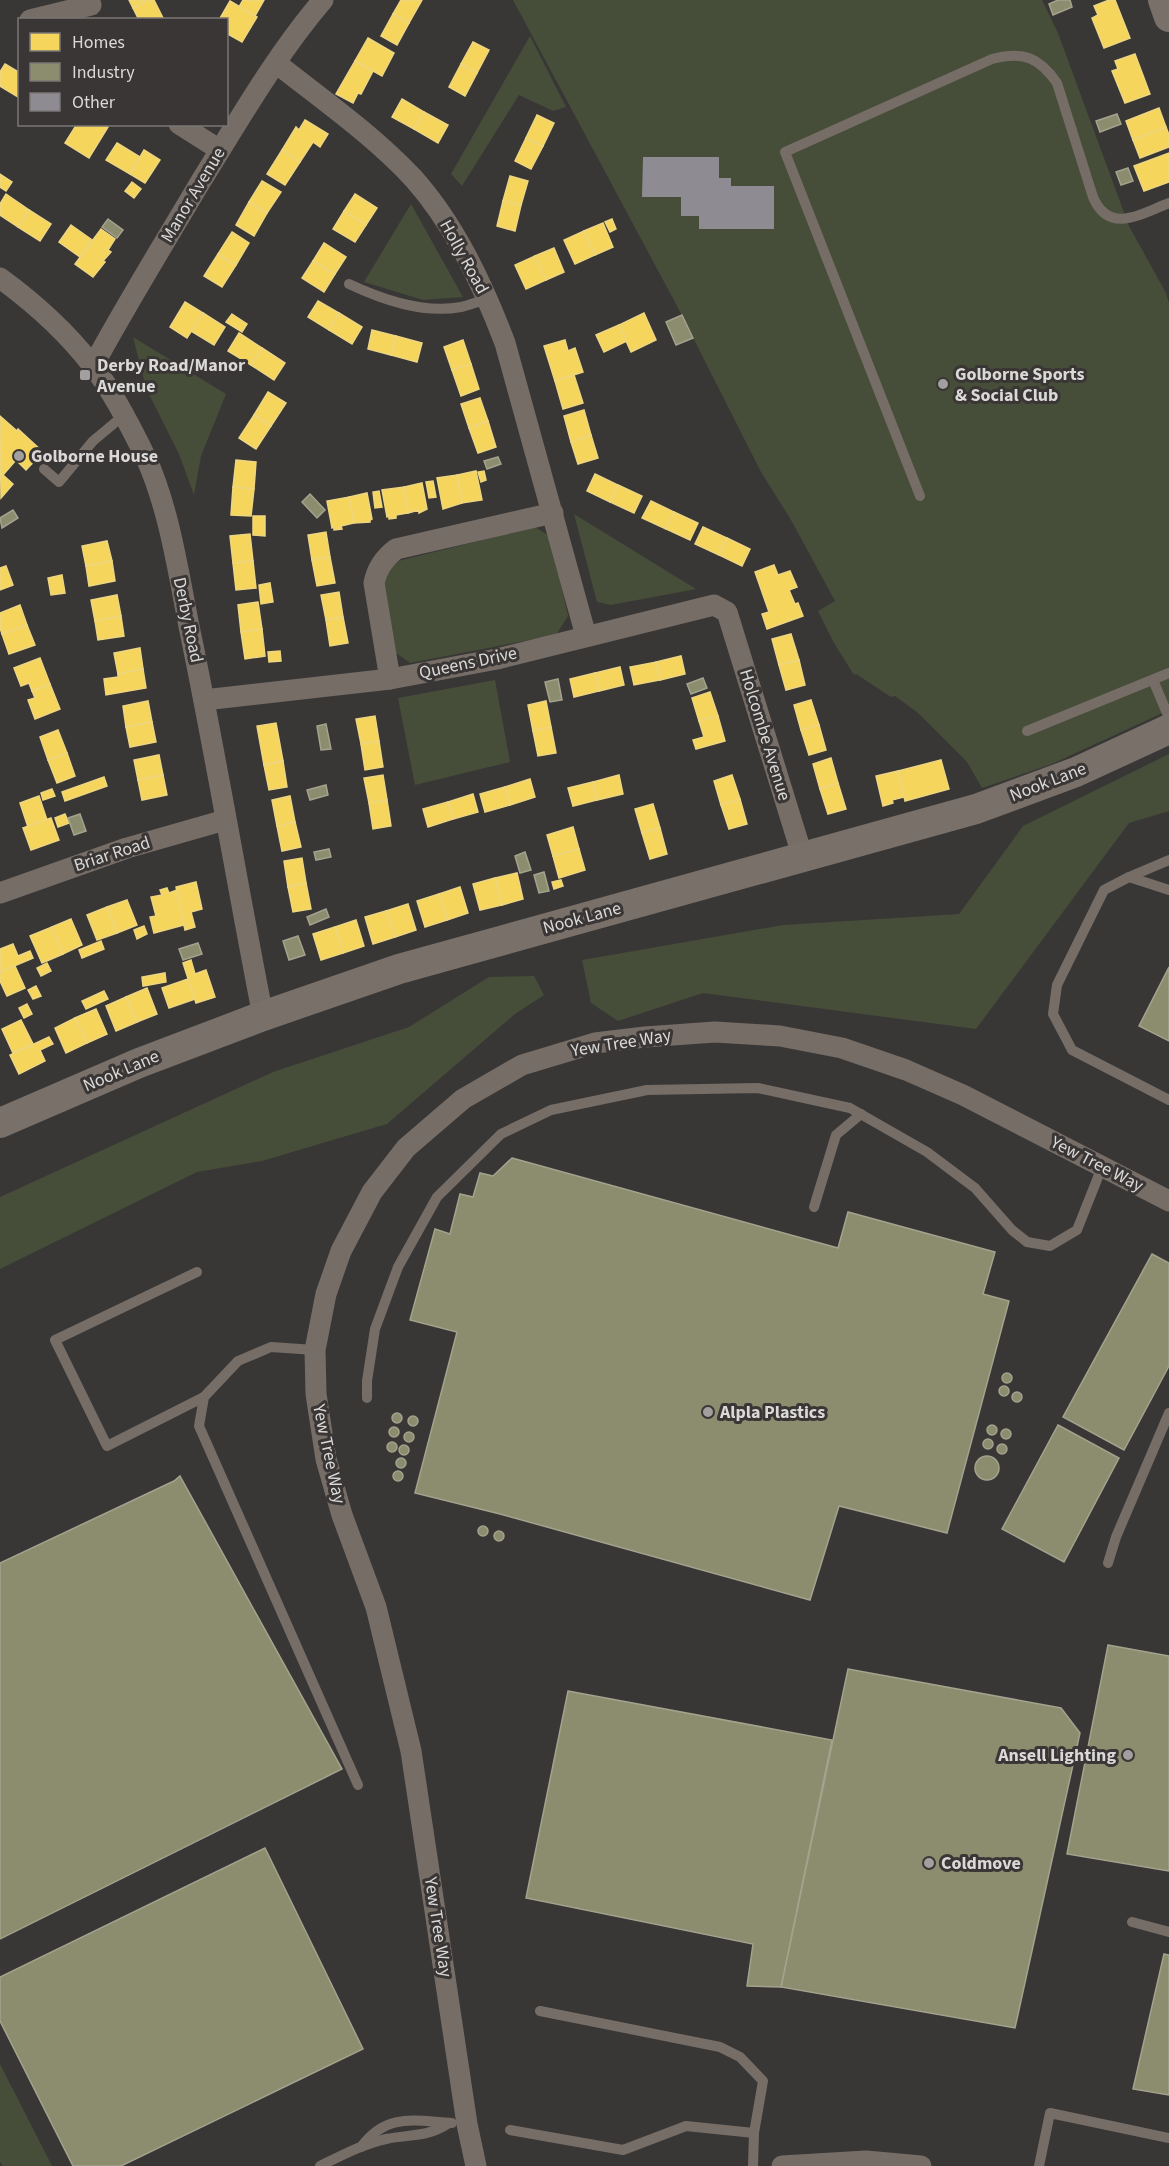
<svg xmlns="http://www.w3.org/2000/svg" width="1169" height="2166" viewBox="0 0 1169 2166" font-family="'Source Sans 3',sans-serif">
	<style>
		.green { fill: #464d39 }
		.homes { fill: #f6d55c; stroke: #eed681; stroke-width: 1.5 }
		.industry { fill: #8c8c6e; stroke: #a3a38e; stroke-width: 1.5 }
		.building { fill: #8e8c92 }
		.lines { fill: none; stroke-linecap: round; stroke-linejoin: round }
		.lane { stroke: #776d67; stroke-width: 10 }
		.street { stroke: #776d67; stroke-width: 21 }
		.secondary { stroke: #797069; stroke-width: 30 }
		.poi-dot { fill: #a1a09f; stroke: #393635; stroke-width: 2 }
		.labels { text-anchor: middle; dominant-baseline: central; stroke-width: 6; stroke-linejoin: round; paint-order: stroke }
		.street-label { font-size: 18px; fill: #dad9d8; stroke: #393635 }
		.poi-label { font-size: 18px; font-weight: bold; fill: #dad9d8; stroke: #393635; text-anchor: start }
	</style>
	<rect width="100%" height="100%" fill="#383736"/>
	<!-- green -->
	<g class="green">
		<path d="M513,0H1042L1058,33L1129,226L1166,293L1169,303V710L1052,764L982,788L967,762L918,713L895,696L891,697L856,674L854,675L834,643L818,611L835,601L791,520L761,472L677,306Z"/>
		<path d="M530,36L566,107L553,111L519,95L462,186L451,174Z"/>
		<path d="M411,204L463,297L423,300L364,282Z"/>
		<path d="M133,337L226,394L201,456L194,495L179,454L146,388Z"/>
		<path d="M574,514L696,589L611,605L597,602Z"/>
		<path d="M535,527L551,537L568,616L556,635L410,663L393,651L382,580L394,562Z"/>
		<path d="M495,680L510,762L415,785L398,698Z"/>
		<path d="M1169,754V811L1129,823L976,1029L703,993L618,1021L591,1003L582,960L783,925L959,914L1023,826Z"/>
		<path d="M534,976L544,995L515,1014L387,1124L262,1161L197,1172L0,1269V1197L273,1072L409,1027L489,977Z"/>
		<path d="M0,2064L52,2166H3L0,2162Z"/>
	</g>
	<!-- homes -->
	<g class="homes">
		<path d="M129,0H148L133,8Z"/>
		<path d="M148,0H154L164,20H139L133,8Z"/>
		<path d="M243,0H264L255,16L239,7Z"/>
		<path d="M401,0H422L409,23L393,14Z"/>
		<path d="M1109,0H1115L1130,38L1104,48L1092,18L1098,15L1094,6Z"/>
		<path d="M230,1L257,17L242,42L226,33V20H219Z"/>
		<path d="M393,14L409,23L397,45L381,36Z"/>
		<path d="M368,38L394,53L382,76L355,61Z"/>
		<path d="M473,42L489,50L477,73L461,64Z"/>
		<path d="M1135,54L1150,94L1125,103L1112,71L1118,69L1115,61Z"/>
		<path d="M355,61L373,71L361,94L358,93L353,103L336,94Z"/>
		<path d="M5,64L20,73L18,97L0,86V72Z"/>
		<path d="M461,64L477,73L465,96L449,87Z"/>
		<path d="M402,99L424,112L414,129L392,117Z"/>
		<path d="M1159,108L1166,127L1133,140L1126,121Z"/>
		<path d="M424,112L448,125L438,143L414,129Z"/>
		<path d="M537,115L554,123L543,146L526,138Z"/>
		<path d="M305,120L328,134L320,147L313,142L300,162L282,150L296,127L299,130Z"/>
		<path d="M77,124H103L108,127L89,158L65,143Z"/>
		<path d="M1166,127L1169,135V147L1140,158L1133,140Z"/>
		<path d="M526,138L543,146L531,169L515,161Z"/>
		<path d="M117,143L140,157L130,174L106,160Z"/>
		<path d="M144,150L160,160L145,183L130,174Z"/>
		<path d="M282,150L300,162L285,185L267,174Z"/>
		<path d="M1169,153V182L1144,191L1134,166Z"/>
		<path d="M0,174L12,182L6,191L0,187Z"/>
		<path d="M510,176L528,181L521,205L503,201Z"/>
		<path d="M262,181L281,192L267,213L249,202Z"/>
		<path d="M132,182L141,189L134,198L125,191Z"/>
		<path d="M6,194L29,210L18,227L0,215V204Z"/>
		<path d="M355,194L377,208L366,225L344,211Z"/>
		<path d="M503,201L521,205L515,231L497,226Z"/>
		<path d="M249,202L267,213L254,236L236,225Z"/>
		<path d="M29,210L51,224L40,241L18,227Z"/>
		<path d="M344,211L366,225L355,242L333,229Z"/>
		<path d="M612,219L616,229L610,232L605,222Z"/>
		<path d="M603,223L613,247L595,255L584,231Z"/>
		<path d="M71,225L92,240L80,257L59,242Z"/>
		<path d="M101,229L115,239L108,250L111,252L103,261L105,262L93,277L75,264Z"/>
		<path d="M584,231L595,255L575,264L564,240Z"/>
		<path d="M232,232L249,243L236,265L218,254Z"/>
		<path d="M324,243L346,257L335,274L313,261Z"/>
		<path d="M554,248L564,272L546,280L535,256Z"/>
		<path d="M218,254L236,265L222,287L204,276Z"/>
		<path d="M535,256L546,280L526,289L515,265Z"/>
		<path d="M313,261L335,274L324,292L302,278Z"/>
		<path d="M318,301L339,313L329,330L308,317Z"/>
		<path d="M185,302L203,313L187,338L170,327Z"/>
		<path d="M203,313L225,327L214,345L191,331Z"/>
		<path d="M339,313L362,327L352,344L329,330Z"/>
		<path d="M644,313L656,340L631,352L619,325Z"/>
		<path d="M232,314L247,324L242,332L226,322Z"/>
		<path d="M619,325L627,341L604,352L596,335Z"/>
		<path d="M372,330L396,336L391,355L368,349Z"/>
		<path d="M239,333L262,348L251,365L228,351Z"/>
		<path d="M396,336L422,343L417,362L391,355Z"/>
		<path d="M463,340L471,364L452,370L444,347Z"/>
		<path d="M565,340L568,351L575,348L583,372L555,381L544,346Z"/>
		<path d="M262,348L285,363L274,380L251,365Z"/>
		<path d="M471,364L479,389L461,396L452,370Z"/>
		<path d="M574,375L583,403L563,409L555,381Z"/>
		<path d="M268,392L286,403L271,426L254,415Z"/>
		<path d="M480,398L488,421L469,428L461,404Z"/>
		<path d="M584,410L591,435L571,442L564,416Z"/>
		<path d="M254,415L271,426L256,449L239,438Z"/>
		<path d="M0,416L17,431L18,429L43,452L26,470L16,460L3,475L13,484L1,498Z"/>
		<path d="M488,421L496,447L478,453L469,428Z"/>
		<path d="M591,435L598,458L578,464L571,442Z"/>
		<path d="M236,460L256,462L254,489L233,487Z"/>
		<path d="M476,471L482,500L462,503L457,475Z"/>
		<path d="M484,471L486,480L481,482L478,472Z"/>
		<path d="M595,474L618,485L610,502L587,491Z"/>
		<path d="M457,475L462,503L443,509L437,478Z"/>
		<path d="M433,481L436,497L429,498L426,482Z"/>
		<path d="M422,483L427,509L419,513V510L408,513L404,487Z"/>
		<path d="M618,485L642,496L634,513L610,502Z"/>
		<path d="M233,487L254,489L251,516L231,515Z"/>
		<path d="M404,487L408,513L396,515V518L389,519V516L387,517L382,490Z"/>
		<path d="M379,491L382,507L375,508L373,492Z"/>
		<path d="M367,493L372,519L370,520V522L354,523L349,497Z"/>
		<path d="M349,497L354,523L341,526L342,529L334,530V527L332,528L327,501Z"/>
		<path d="M651,501L674,512L666,529L642,518Z"/>
		<path d="M674,512L698,523L690,540L666,529Z"/>
		<path d="M253,516H265V536L253,535Z"/>
		<path d="M703,527L727,538L719,555L695,544Z"/>
		<path d="M326,532L330,557L312,560L308,535Z"/>
		<path d="M250,534L253,561L233,563L230,536Z"/>
		<path d="M727,538L750,549L742,566L719,555Z"/>
		<path d="M107,541L112,561L86,566L82,546Z"/>
		<path d="M330,557L335,583L317,586L312,560Z"/>
		<path d="M112,561L115,581L89,586L86,566Z"/>
		<path d="M253,561L256,588L236,590L233,563Z"/>
		<path d="M774,565L778,575L790,571L797,587L789,590L795,604L798,603L803,616L767,629L762,614L769,612L755,572Z"/>
		<path d="M6,566L13,585L0,590V568Z"/>
		<path d="M62,575L65,593L51,595L48,578Z"/>
		<path d="M270,583L273,602L261,604L259,585Z"/>
		<path d="M339,592L343,617L326,620L321,595Z"/>
		<path d="M117,595L121,616L95,621L91,600Z"/>
		<path d="M258,602L262,629L241,632L238,605Z"/>
		<path d="M20,605L27,625L2,634L0,628V613Z"/>
		<path d="M121,616L124,636L98,640L95,621Z"/>
		<path d="M343,617L348,643L330,646L326,620Z"/>
		<path d="M27,625L35,645L9,654L2,634Z"/>
		<path d="M262,629L265,656L245,659L241,632Z"/>
		<path d="M791,634L799,660L779,665L772,639Z"/>
		<path d="M140,648L143,669L118,674L114,653Z"/>
		<path d="M280,651L281,661L269,662L268,652Z"/>
		<path d="M681,656L685,674L660,680L656,662Z"/>
		<path d="M40,658L50,684L32,691L29,683L21,686L14,668Z"/>
		<path d="M799,660L805,685L786,690L779,665Z"/>
		<path d="M656,662L660,680L634,685L630,667Z"/>
		<path d="M620,667L624,685L599,691L595,673Z"/>
		<path d="M143,669L146,688L106,695L104,679L118,677V674Z"/>
		<path d="M595,673L599,691L574,697L570,679Z"/>
		<path d="M50,684L60,709L35,719L28,700L35,698L32,691Z"/>
		<path d="M710,692L718,716L699,721L692,698Z"/>
		<path d="M811,700L819,725L801,730L794,705Z"/>
		<path d="M148,701L152,722L126,727L123,706Z"/>
		<path d="M546,701L551,727L533,731L528,705Z"/>
		<path d="M375,716L379,741L361,744L356,719Z"/>
		<path d="M718,716L725,741L696,749L693,740L704,737L699,721Z"/>
		<path d="M152,722L156,742L130,747L126,727Z"/>
		<path d="M276,723L283,761L264,765L257,726Z"/>
		<path d="M819,725L826,750L809,755L801,730Z"/>
		<path d="M551,727L556,753L538,756L533,731Z"/>
		<path d="M58,730L67,753L48,760L40,737Z"/>
		<path d="M379,741L383,767L365,770L361,744Z"/>
		<path d="M67,753L75,776L57,783L48,760Z"/>
		<path d="M159,755L163,775L138,780L134,760Z"/>
		<path d="M831,758L838,783L820,789L813,764Z"/>
		<path d="M941,760L949,789L905,801L898,771Z"/>
		<path d="M283,761L287,787L269,790L264,765Z"/>
		<path d="M898,771L904,797L892,800L893,803L883,806L876,776Z"/>
		<path d="M163,775L167,795L142,800L138,780Z"/>
		<path d="M383,775L387,800L369,803L364,778Z"/>
		<path d="M619,775L623,794L597,800L593,782Z"/>
		<path d="M732,775L740,799L721,805L714,781Z"/>
		<path d="M104,777L107,786L65,801L62,792Z"/>
		<path d="M530,779L535,797L510,805L505,787Z"/>
		<path d="M593,782L597,800L573,806L568,788Z"/>
		<path d="M838,783L846,809L828,814L820,789Z"/>
		<path d="M505,787L510,805L485,812L480,794Z"/>
		<path d="M52,789L55,796L43,800L41,793Z"/>
		<path d="M473,794L478,812L453,819L448,802Z"/>
		<path d="M39,796L47,820L28,827L20,803Z"/>
		<path d="M290,796L295,822L277,826L272,800Z"/>
		<path d="M740,799L747,824L729,829L721,805Z"/>
		<path d="M387,800L391,826L373,829L369,803Z"/>
		<path d="M448,802L453,819L428,827L423,809Z"/>
		<path d="M653,804L660,828L642,833L635,809Z"/>
		<path d="M65,814L69,823L58,827L55,818Z"/>
		<path d="M51,818L59,840L31,850L23,828Z"/>
		<path d="M295,822L301,847L282,851L277,826Z"/>
		<path d="M573,827L579,849L553,856L547,835Z"/>
		<path d="M660,828L667,854L650,859L642,833Z"/>
		<path d="M579,849L585,870L559,878L553,856Z"/>
		<path d="M302,858L306,883L288,887L284,861Z"/>
		<path d="M517,873L523,899L502,905L495,878Z"/>
		<path d="M495,878L502,905L480,910L473,884Z"/>
		<path d="M561,880L563,886L554,889L552,882Z"/>
		<path d="M196,882L202,909L191,912L195,927L185,930L176,887Z"/>
		<path d="M306,883L311,909L293,912L288,887Z"/>
		<path d="M460,887L468,913L447,920L439,894Z"/>
		<path d="M167,888L169,893L177,890L184,925L154,933L150,917L156,916L151,897L162,895L160,890Z"/>
		<path d="M439,894L447,920L425,927L417,901Z"/>
		<path d="M127,900L137,925L117,933L107,907Z"/>
		<path d="M408,904L416,930L395,937L386,911Z"/>
		<path d="M107,907L117,933L97,940L87,915Z"/>
		<path d="M386,911L395,937L373,944L365,917Z"/>
		<path d="M71,919L82,945L63,954L52,927Z"/>
		<path d="M356,920L364,946L343,953L335,927Z"/>
		<path d="M144,926L147,934L137,939L134,930Z"/>
		<path d="M52,927L63,954L42,963L30,936Z"/>
		<path d="M335,927L343,953L321,960L313,934Z"/>
		<path d="M101,941L104,949L82,958L79,950Z"/>
		<path d="M13,944L18,956L30,951L33,958L0,972V949Z"/>
		<path d="M191,960L195,974L206,970L215,997L196,1003L183,963Z"/>
		<path d="M47,963L51,971L41,976L37,968Z"/>
		<path d="M15,966L25,988L7,996L0,981V972Z"/>
		<path d="M165,973L166,982L143,986L142,977Z"/>
		<path d="M188,979L195,999L169,1008L162,988Z"/>
		<path d="M36,986L41,996L33,999L28,990Z"/>
		<path d="M147,988L157,1014L137,1022L126,997Z"/>
		<path d="M104,991L108,999L86,1009L82,1001Z"/>
		<path d="M126,997L137,1022L116,1031L106,1006Z"/>
		<path d="M27,1004L32,1014L24,1018L19,1008Z"/>
		<path d="M96,1009L107,1034L87,1043L75,1018Z"/>
		<path d="M75,1018L87,1043L66,1053L55,1028Z"/>
		<path d="M21,1020L33,1044L13,1053L2,1029Z"/>
		<path d="M49,1037L53,1044L40,1050L45,1061L19,1074L10,1055Z"/>
	</g>
	<!-- industry -->
	<g class="industry">
		<path d="M1058,0H1070L1072,7L1053,15L1049,4Z"/>
		<path d="M1117,114L1121,124L1100,132L1096,121Z"/>
		<path d="M1128,168L1133,181L1121,185L1116,172Z"/>
		<path d="M108,219L123,230L117,238L102,227Z"/>
		<path d="M682,315L693,338L676,345L666,322Z"/>
		<path d="M498,457L501,464L487,469L484,461Z"/>
		<path d="M310,494L325,510L317,518L302,502Z"/>
		<path d="M13,510L18,518L2,528L0,518Z"/>
		<path d="M703,678L707,688L691,694L687,684Z"/>
		<path d="M558,679L562,700L550,702L545,682Z"/>
		<path d="M326,724L331,749L321,750L317,726Z"/>
		<path d="M326,785L328,795L310,800L307,790Z"/>
		<path d="M80,814L86,831L74,835L68,818Z"/>
		<path d="M329,849L331,857L316,860L314,852Z"/>
		<path d="M525,852L531,870L520,873L515,856Z"/>
		<path d="M544,872L549,891L539,893L534,875Z"/>
		<path d="M326,909L329,917L310,925L307,917Z"/>
		<path d="M298,936L305,955L289,960L283,941Z"/>
		<path d="M198,943L202,954L183,960L179,949Z"/>
		<path d="M1169,967V1041L1139,1026Z"/>
		<path d="M512,1158L838,1248L848,1212L995,1252L983,1294L1009,1301L947,1533L839,1506L810,1600L500,1514L415,1493L457,1332L410,1320L435,1229L450,1234L460,1194L473,1197L480,1173L493,1176Z"/>
		<path d="M1152,1254L1169,1263V1366L1124,1450L1063,1417Z"/>
		<circle cx="1007" cy="1378" r="5"/>
		<circle cx="1004" cy="1391" r="5"/>
		<circle cx="1017" cy="1397" r="5"/>
		<circle cx="397" cy="1418" r="5"/>
		<circle cx="413" cy="1421" r="5"/>
		<circle cx="992" cy="1430" r="5"/>
		<path d="M1058,1425L1119,1458L1064,1562L1002,1529Z"/>
		<circle cx="394" cy="1432" r="5"/>
		<circle cx="1006" cy="1434" r="5"/>
		<circle cx="409" cy="1437" r="5"/>
		<circle cx="988" cy="1444" r="5"/>
		<circle cx="392" cy="1447" r="5"/>
		<circle cx="1002" cy="1449" r="5"/>
		<circle cx="404" cy="1450" r="5"/>
		<circle cx="987" cy="1468" r="12"/>
		<circle cx="401" cy="1463" r="5"/>
		<circle cx="398" cy="1476" r="5"/>
		<path d="M180,1476L342,1769L0,1939V1563L174,1481Z"/>
		<circle cx="483" cy="1531" r="5"/>
		<circle cx="499" cy="1536" r="5"/>
		<path d="M1108,1645L1169,1656V1871L1067,1854Z"/>
		<path d="M848,1669L1061,1708L1080,1733L1015,2028L781,1987Z"/>
		<path d="M568,1691L832,1740L781,1987L747,1986L753,1944L526,1898Z"/>
		<path d="M265,1848L363,2049L121,2166H73L0,2021V1977Z"/>
		<path d="M1164,1954L1169,1955V2095L1133,2089Z"/>
	</g>
	<!-- building -->
	<path class="building" d="M643,157H719V178H731V186H774V229H699V216H681V197H642Z"/>
	<g class="lines">
		<!-- lane -->
		<g class="lane">
			<path d="M349,284C383,300 423,314 461,307C470,305 479,301 488,299"/>
			<path d="M44,469L59,482L93,441L123,416"/>
			<path d="M920,496L785,152L992,59C1023,51 1039,57 1057,83L1093,197C1109,235 1141,214 1169,203"/>
			<path d="M1153,680L1169,718"/>
			<path d="M1027,731L1169,673"/>
			<path d="M1129,877L1169,860"/>
			<path d="M1169,890L1129,877L1104,890L1057,985L1053,1014L1072,1050L1169,1100"/>
			<path d="M814,1207L836,1135L861,1114"/>
			<path d="M197,1272L55,1340L107,1446L204,1397"/>
			<path d="M315,1350L271,1347L238,1361L204,1397L199,1426L358,1785"/>
			<path d="M367,1398V1381L375,1329L398,1267L437,1197L501,1134L551,1110L647,1090L758,1088L850,1108L927,1152L975,1188L1012,1230L1027,1242L1050,1246L1077,1230L1102,1167"/>
			<path d="M1108,1563L1116,1537L1169,1413"/>
			<path d="M1132,1922L1169,1932"/>
			<path d="M540,2011L720,2047L740,2057L763,2081L754,2133L753,2166"/>
			<path d="M510,2130L623,2150L686,2126L754,2133"/>
			<path d="M361,2147C387,2112 415,2121 452,2123"/>
			<path d="M320,2166C341,2156 363,2144 386,2139C411,2134 426,2138 449,2123"/>
			<path d="M1039,2166L1050,2113L1169,2138"/>
		</g>
		<!-- street -->
		<g class="street">
			<path d="M30,20L91,5"/>
			<path d="M276,63C323,100 373,135 414,179C455,225 483,285 505,343L586,636"/>
			<path d="M179,124L220,150"/>
			<path d="M0,278C33,302 67,333 92,365C112,390 133,431 147,460C171,515 179,578 191,636C217,762 238,889 263,1016"/>
			<path d="M93,366C127,303 165,242 201,181C239,120 276,55 323,0"/>
			<path d="M390,679L374,583C377,568 384,558 396,549L553,513"/>
			<path d="M204,700L390,679L497,659L714,605L727,612L803,858"/>
			<path d="M0,893L127,848L225,820"/>
			<path d="M476,2166L467,2124L411,1751L376,1607L342,1515L326,1459L316,1394L315,1350L326,1294L341,1251L372,1192L406,1148L463,1099L522,1065L595,1043L645,1037L715,1032L780,1036L842,1048L906,1070L963,1095L1169,1201"/>
			<path d="M782,2166L866,2161L921,2166"/>
		</g>
		<!-- secondary -->
		<g class="secondary">
			<path d="M1163,0L1169,17"/>
			<path d="M0,1123L139,1063L263,1016L399,969L976,809L1076,772L1169,729"/>
		</g>
	</g>
	<!-- markers -->
	<g class="poi-dot">
		<rect x="79" y="369" width="12" height="12" rx="3"/>
		<circle cx="943" cy="384" r="6"/>
		<circle cx="19" cy="456" r="6"/>
		<circle cx="708" cy="1412" r="6"/>
		<circle cx="1128" cy="1755" r="6"/>
		<circle cx="929" cy="1863" r="6"/>
	</g>
	<g class="labels">
		<!-- street labels -->
		<g class="street-label">
			<text transform="translate(193 195) rotate(-59)">Manor Avenue</text>
			<text transform="translate(464 257) rotate(61)">Holly Road</text>
			<text transform="translate(188 620) rotate(78)">Derby Road</text>
			<text transform="translate(468 663) rotate(-12)">Queens Drive</text>
			<text transform="translate(765 735) rotate(73)">Holcombe Avenue</text>
			<text transform="translate(1048 782) rotate(-21)">Nook Lane</text>
			<text transform="translate(112 854) rotate(-18)">Briar Road</text>
			<text transform="translate(582 918) rotate(-15)">Nook Lane</text>
			<text transform="translate(621 1043) rotate(-9)">Yew Tree Way</text>
			<text transform="translate(121 1071) rotate(-23)">Nook Lane</text>
			<text transform="translate(1097 1164) rotate(27)">Yew Tree Way</text>
			<text transform="translate(329 1454) rotate(78)">Yew Tree Way</text>
			<text transform="translate(438 1927) rotate(81)">Yew Tree Way</text>
		</g>
		<!-- poi labels -->
		<g class="poi-label">
			<text x="97" y="365">Derby Road/Manor<tspan x="97" dy="21">Avenue</tspan></text>
			<text x="955" y="374">Golborne Sports<tspan x="955" dy="21">&amp; Social Club</tspan></text>
			<text x="31" y="456">Golborne House</text>
			<text x="720" y="1412">Alpla Plastics</text>
			<text x="1116" y="1755" text-anchor="end">Ansell Lighting</text>
			<text x="941" y="1863">Coldmove</text>
		</g>
	</g>
	<!-- legend -->
	<rect x="18" y="18" width="210" height="108" fill="#393635" stroke="#797776" stroke-width="1.5"/>
	<rect x="30" y="33" width="30" height="18" fill="#f6d55c" stroke="#797776" stroke-width="1.5"/>
	<text x="72" y="48" font-size="18" fill="#dad9d8">Homes</text>
	<rect x="30" y="63" width="30" height="18" fill="#8c8c6e" stroke="#797776" stroke-width="1.5"/>
	<text x="72" y="78" font-size="18" fill="#dad9d8">Industry</text>
	<rect x="30" y="93" width="30" height="18" fill="#8e8c92" stroke="#797776" stroke-width="1.5"/>
	<text x="72" y="108" font-size="18" fill="#dad9d8">Other</text>
</svg>
